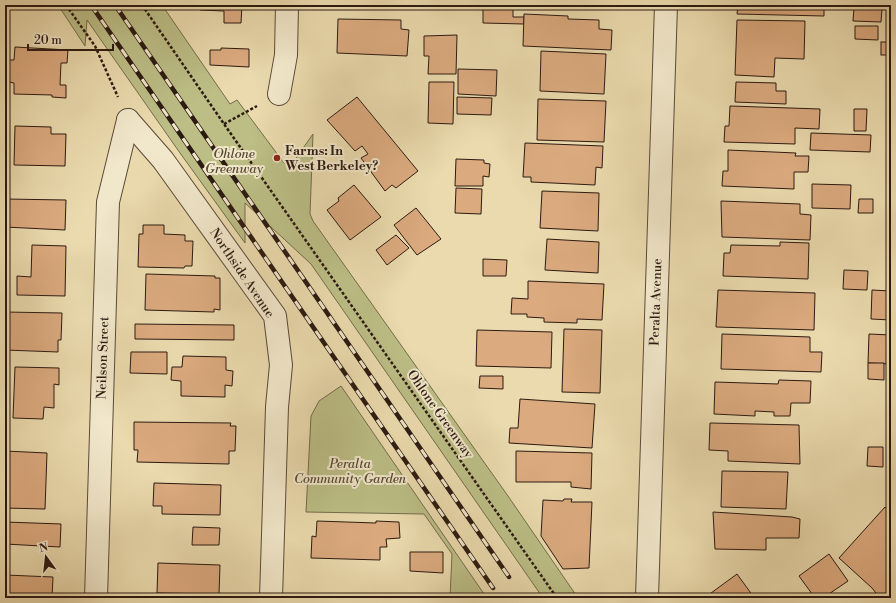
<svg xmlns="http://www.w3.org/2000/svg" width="896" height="603" viewBox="0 0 896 603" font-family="'Libre Bodoni',serif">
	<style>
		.green { fill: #bcbe86; stroke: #746c4c }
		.building { fill: #dbaa7f; stroke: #2c1a12 }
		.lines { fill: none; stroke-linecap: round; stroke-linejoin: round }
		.street-casing { stroke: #5c4a39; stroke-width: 24 }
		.path { stroke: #2c1a12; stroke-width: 2.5; stroke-dasharray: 3 2; stroke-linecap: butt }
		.street { stroke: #f1e7ca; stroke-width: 22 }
		.rail-casing { stroke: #2c1a12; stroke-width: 4.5 }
		.rail { stroke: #f1e7ca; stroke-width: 3; stroke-dasharray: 9; stroke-linecap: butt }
		.poi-dot { fill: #8f2418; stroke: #f1e7ca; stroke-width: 1.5 }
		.labels { text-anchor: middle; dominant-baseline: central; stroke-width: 4; stroke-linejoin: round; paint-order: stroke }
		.poi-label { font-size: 13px; font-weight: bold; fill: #2c1a12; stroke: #f1e7ca; text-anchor: start }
		.park-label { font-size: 13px; font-style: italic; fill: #574b35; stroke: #f1e7ca }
		.street-label { font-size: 13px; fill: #2c1a12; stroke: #f1e7ca }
	</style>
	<rect width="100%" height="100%" fill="#eadaad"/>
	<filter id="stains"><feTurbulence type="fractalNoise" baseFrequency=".005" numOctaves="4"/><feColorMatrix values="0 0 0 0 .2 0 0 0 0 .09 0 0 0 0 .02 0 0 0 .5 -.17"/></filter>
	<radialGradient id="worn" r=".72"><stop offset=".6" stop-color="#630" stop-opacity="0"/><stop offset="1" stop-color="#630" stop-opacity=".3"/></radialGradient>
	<!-- green -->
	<g class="green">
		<path d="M58,5H162L230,104L237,100L284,163L287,164L294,161L313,134L310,214L313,221L508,496L578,598H543L311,264L245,203V243L180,153L87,20L85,46Z"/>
		<path d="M341,386L482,591L487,598H450L452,554L424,514L306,512L311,416L319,401Z"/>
	</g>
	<!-- building -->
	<g class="building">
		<path d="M201,5H242L241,23H224V11L200,10Z"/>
		<path d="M483,5H513V17H524V24L483,23Z"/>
		<path d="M561,5H603V8Z"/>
		<path d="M738,5H824V16L737,14Z"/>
		<path d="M854,8L882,9L881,22L853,21Z"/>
		<path d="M524,14L568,16V19L599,20V29L612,30L611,50L523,46Z"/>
		<path d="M338,19L401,20V29L409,30L407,56L337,53Z"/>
		<path d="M737,20L805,21L804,59L775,58L774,77L735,75Z"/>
		<path d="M855,26H878V40L855,39Z"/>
		<path d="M457,35L456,74H428L429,56H424V36Z"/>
		<rect x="881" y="42" width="10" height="13"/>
		<path d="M15,47L68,50L67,63H61L60,85H66V98L52,97V95L14,94V83L8,82L9,60H14Z"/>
		<path d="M221,48L249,49V67L210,65V50H221Z"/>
		<path d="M541,51L606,54L604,94L540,91Z"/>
		<path d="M458,69L497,70L496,96L458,94Z"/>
		<path d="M429,82H454L453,124L428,123Z"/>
		<path d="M736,82L776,83V91H786V104L735,102Z"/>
		<path d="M357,97L418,171L396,188L392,185L385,191L361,158L368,154L362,146L355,151L327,120Z"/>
		<path d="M457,97L492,98L491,115L457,114Z"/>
		<path d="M538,99L606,101L604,142L537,140Z"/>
		<path d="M730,106L820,109L819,129L795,128V144L724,142L725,126H729Z"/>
		<path d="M854,109H867L866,131H854Z"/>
		<path d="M15,126L51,127V134H66L65,166L14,165Z"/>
		<path d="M811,133L871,135L870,152L810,150Z"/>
		<path d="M525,143L603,146L602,168L596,167L595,185L531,182V177H523Z"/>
		<path d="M728,150L796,153L795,156H809L808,172H794V189L722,186L723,171H728Z"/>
		<path d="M456,159L484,160V163L490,164L489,177L483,176V186H455Z"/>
		<path d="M812,184L851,185L850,209L812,208Z"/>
		<path d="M354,185L381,217L350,240L327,210L339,201L338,198Z"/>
		<path d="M456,188L482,189L481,214L455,213Z"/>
		<path d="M542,191L599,193L598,231L540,228Z"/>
		<path d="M5,199L66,200L65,230L5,227Z"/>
		<path d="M859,199H873V213H858Z"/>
		<path d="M721,201L800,204V214L811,215L810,240L722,237Z"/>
		<path d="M416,208L441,239L417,255L394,225Z"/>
		<path d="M143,225H164V234L185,235V241H193L192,266H185L184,268L138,267L139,234H143Z"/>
		<path d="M396,235L409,248L387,265L376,250Z"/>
		<path d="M547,239L599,242L598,273L545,270Z"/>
		<path d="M780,242L809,243L808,279L723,276L724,253H730L731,245L780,246Z"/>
		<path d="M32,245L66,246L65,296L17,295V276L31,277Z"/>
		<path d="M483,259L507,260L506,276H483Z"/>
		<path d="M844,270L868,271L867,290L843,289Z"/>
		<path d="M146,274L215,276V278H220V310L214,309V312L145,310Z"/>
		<path d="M528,281L604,284L602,320L577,319V323L544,322V318L527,317V314H511L512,298L528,299Z"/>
		<path d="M718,290L815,293L814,330L716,327Z"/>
		<path d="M872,290L891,291V320L871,319Z"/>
		<path d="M5,312L62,313L61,340H58V352L5,350Z"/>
		<path d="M135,324L234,325V340L135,339Z"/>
		<path d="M564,329L602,330L600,393L562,392Z"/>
		<path d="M477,330L552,332L551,368L476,366Z"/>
		<path d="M722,334L810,337V352H822L821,372L721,369Z"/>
		<path d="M869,334L891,335V364L868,363Z"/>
		<path d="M131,352H167V374L130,373Z"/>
		<path d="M183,356L226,357V370L233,371L232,386L225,385V397L181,396V381L171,380L172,367H182Z"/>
		<path d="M868,363H884V380L868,379Z"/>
		<path d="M15,367L59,368V385L54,384V408L44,407L43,419L13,418Z"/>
		<path d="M480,376H503V389L479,388Z"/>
		<path d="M779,380L811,381L810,403H791L790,416H774V412L755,411V416L714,414L715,382L778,384Z"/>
		<path d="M520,399L595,404L592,448L509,443L510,428H518Z"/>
		<path d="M134,422L231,423L230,426H236L235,451H229V464L137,462L138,450H134Z"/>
		<path d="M710,423L799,425L800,464L728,461V451L709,450Z"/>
		<path d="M868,447H883V467L867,466Z"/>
		<path d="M5,451L47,453L45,509L5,508Z"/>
		<path d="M516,451L592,453L591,489L571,487V482H516Z"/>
		<path d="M722,471L788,472L786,509L721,507Z"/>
		<path d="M154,483L221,485L220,515L162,514V506H153Z"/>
		<path d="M564,499H572L571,502H592L589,568L563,569L541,536L543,500L563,501Z"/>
		<path d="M885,507L891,513V598H880L872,588L839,558Z"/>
		<path d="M713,512L792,517L800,519L799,538H766V550L715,549Z"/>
		<path d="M317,521L376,523V521L399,522L400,538L386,539L387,547H380V560L311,558L312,536L316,537Z"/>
		<path d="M5,522L61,524L60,547L5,544Z"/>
		<path d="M193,527L220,528L219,545H192Z"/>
		<path d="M410,552H443V573L410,571Z"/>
		<path d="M829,554L848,581L823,598H815L799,576Z"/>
		<path d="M158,563L220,565L219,594L157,593Z"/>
		<path d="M737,574L753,596L750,598H708L707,596Z"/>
		<path d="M5,575L53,577L52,598H5Z"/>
	</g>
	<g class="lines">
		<!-- street casing -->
		<g class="street-casing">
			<g id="street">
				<path d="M279,94L286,55L287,5"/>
				<path d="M128,120L163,160L275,316L281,365L277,407L271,598"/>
				<path d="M96,598L108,202L128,120"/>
				<path d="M647,598L666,5"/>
			</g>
		</g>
		<!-- path -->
		<g class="path">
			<path d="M66,5L95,46L118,97"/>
			<path d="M142,5L224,124L557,598"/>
			<path d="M224,124L257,106"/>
		</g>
		<!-- street -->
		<use href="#street" class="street"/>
		<!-- rail casing -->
		<g class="rail-casing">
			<g id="rail">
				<path d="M91,5L493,588"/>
				<path d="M115,5L509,577"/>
			</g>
		</g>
		<!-- rail -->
		<use href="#rail" class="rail"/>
	</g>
	<!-- markers -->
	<circle class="poi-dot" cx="277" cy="158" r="4"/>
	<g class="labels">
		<!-- poi labels -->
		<g class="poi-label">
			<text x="285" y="151">Farms: In<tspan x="285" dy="15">West Berkeley?</tspan></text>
		</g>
		<!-- park labels -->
		<g class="park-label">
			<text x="234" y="154">Ohlone<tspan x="234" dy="15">Greenway</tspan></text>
			<text x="350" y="464">Peralta<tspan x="350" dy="15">Community Garden</tspan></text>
		</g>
		<!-- street labels -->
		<g class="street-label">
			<text transform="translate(242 273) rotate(56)">Northside Avenue</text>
			<text transform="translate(656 302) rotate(-88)">Peralta Avenue</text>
			<text transform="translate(103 358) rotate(-88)">Neilson Street</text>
			<text transform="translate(440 414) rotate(55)">Ohlone Greenway</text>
		</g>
	</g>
	<!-- margin -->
	<rect width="896" height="603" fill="none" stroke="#eadaad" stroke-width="20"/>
	<rect x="6" y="6" width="884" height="591" fill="none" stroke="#2c1a12" stroke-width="2"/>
	<rect x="10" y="10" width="876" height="583" fill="none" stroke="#2c1a12"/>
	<!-- north arrow -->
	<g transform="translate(46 557) rotate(345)" stroke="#f1e7ca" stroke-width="3" paint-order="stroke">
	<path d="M0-3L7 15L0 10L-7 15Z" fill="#2c1a12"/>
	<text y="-6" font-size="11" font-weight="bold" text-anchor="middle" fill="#2c1a12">N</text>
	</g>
	<!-- scale -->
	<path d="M28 44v6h85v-6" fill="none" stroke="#2c1a12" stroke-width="2"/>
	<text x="34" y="44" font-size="12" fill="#2c1a12" stroke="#f1e7ca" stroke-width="3" paint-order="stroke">20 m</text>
	<rect width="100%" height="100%" filter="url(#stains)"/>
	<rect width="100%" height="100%" fill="url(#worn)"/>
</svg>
